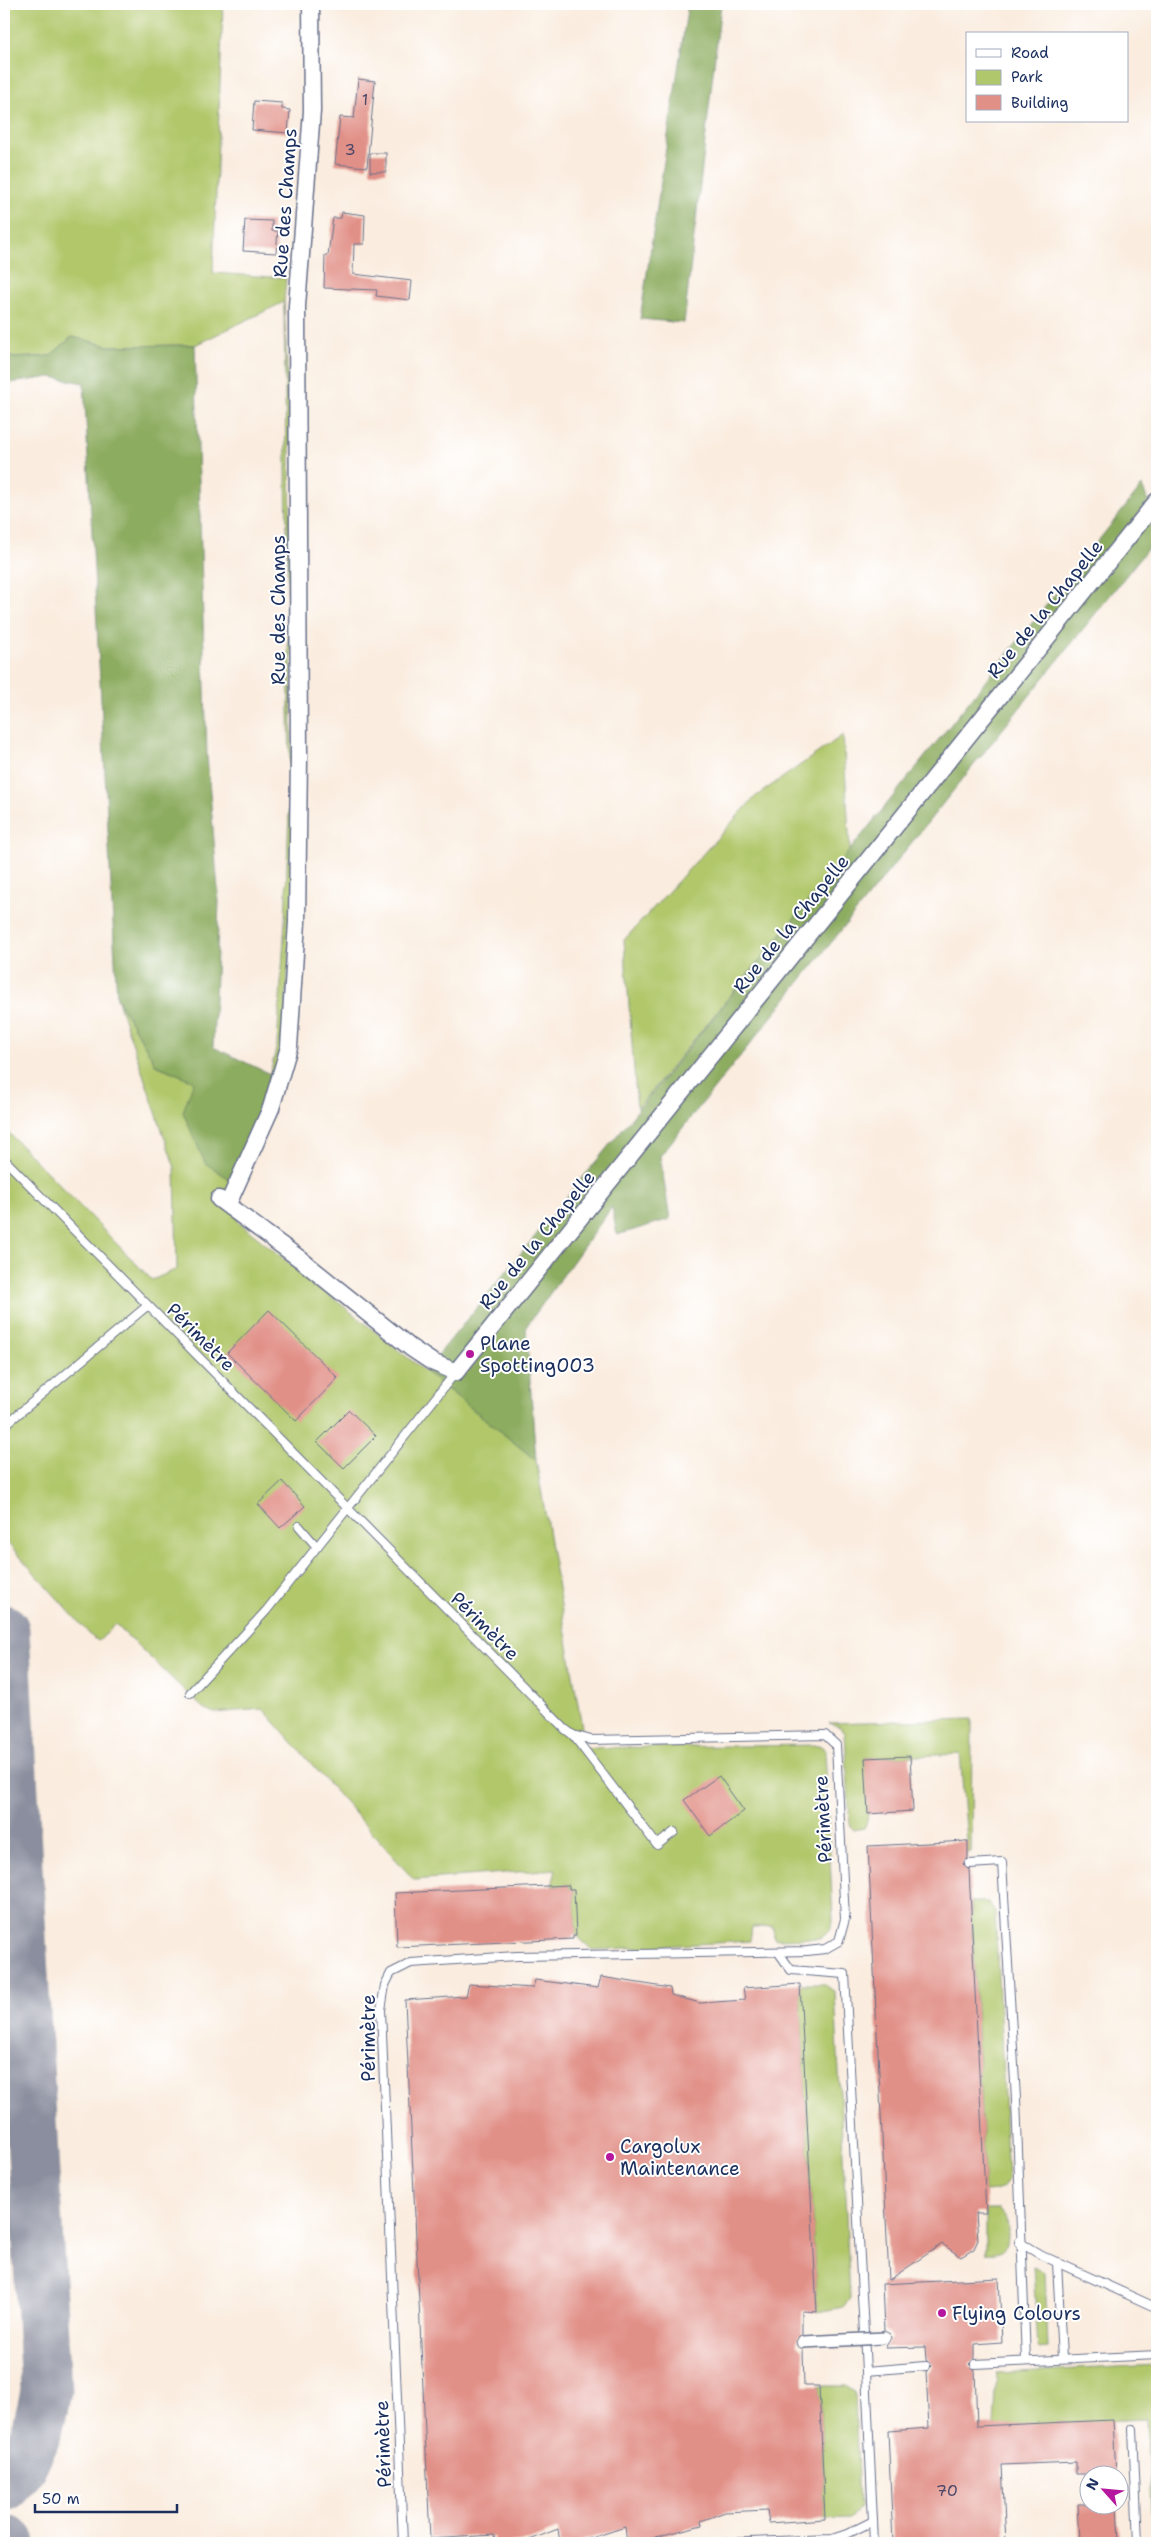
<svg xmlns="http://www.w3.org/2000/svg" width="1161" height="2547" viewBox="0 0 1161 2547" font-family="'Shantell Sans',sans-serif">
	<style>
		.green { fill: #b1c76b; stroke: #667b64 }
		.forest { fill: #8cac5f; stroke: #546e5e }
		.lines { fill: none; stroke-linecap: round; stroke-linejoin: round }
		.taxiway { stroke: #8a8e9e; stroke-width: 51 }
		.building { fill: #e19087 }
		.service-casing { stroke: #69718b; stroke-width: 10 }
		.minor-casing { stroke: #69718b; stroke-width: 19 }
		.service { stroke: #fff; stroke-width: 8 }
		.minor { stroke: #fff; stroke-width: 16 }
		.pedestrian-bridge-casing { stroke: #69718b; stroke-width: 14; stroke-linecap: butt }
		.pedestrian-bridge { stroke: #fff; stroke-width: 11 }
		.poi-dot { fill: #b5179e; stroke: #fff; stroke-width: 2 }
		.labels { text-anchor: middle; dominant-baseline: central; stroke-width: 4; stroke-linejoin: round; paint-order: stroke }
		.number-label { font-size: 16px; fill: #4c4768 }
		.street-label { font-size: 19px; fill: #1b2f5e; stroke: #fff }
		.poi-label { font-size: 19px; fill: #1b2f5e; stroke: #fff; text-anchor: start }
	</style>
	<rect width="100%" height="100%" fill="#fff"/>
	<filter id="ink" filterUnits="userSpaceOnUse"><feTurbulence type="fractalNoise" baseFrequency=".02" numOctaves="2"/><feDisplacementMap in="SourceGraphic" scale="10" xChannelSelector="R" yChannelSelector="G"/><feConvolveMatrix kernelMatrix="1 2 1 2 8 2 1 2 1" color-interpolation-filters="sRGB"/></filter>
	<filter id="wash" filterUnits="userSpaceOnUse"><feTurbulence type="fractalNoise" baseFrequency=".0096" numOctaves="4" result="noise"/><feDisplacementMap in="SourceGraphic" scale="20" xChannelSelector="R" yChannelSelector="G"/><feGaussianBlur stdDeviation="1.12" result="paint"/><feColorMatrix in="noise" values="0 0 0 0 0 0 0 0 0 0 0 0 0 0 0 0 0 1.4 0 .05"/><feComposite in="paint" operator="in"/></filter>
	<g filter="url(#wash)">
		<rect width="100%" height="100%" fill="#faecde"/>
		<!-- green -->
		<g class="green">
			<path d="M4,4H223L213,273L286,278L284,302L290,435L293,902L283,1045L270,1090V1074L277,1045L285,922L290,785L284,302L195,345L109,346L72,337L50,356L13,358L4,351Z"/>
			<path d="M843,735L850,850L637,1109L624,940L755,797Z"/>
			<path d="M117,998L156,1065L194,1081L236,1184L238,1222L536,1460L582,1727L573,1748L819,1745L825,1749L833,1921L830,1931L820,1938L774,1939L773,1926L752,1927L750,1941L592,1950L576,1935L574,1889H569V1885L552,1886L556,1869L414,1880L263,1709L214,1713L203,1708L115,1624L99,1641L93,1638L4,1539V1128L152,1280L177,1269L175,1168Z"/>
			<path d="M972,1719L971,1852L968,1853L960,1754L865,1758C866,1776 873,1813 864,1828L854,1830L850,1826L845,1733L840,1727L829,1723Z"/>
			<path d="M971,1902H988L995,1911L1008,2180C1003,2191 996,2191 985,2192Z"/>
			<path d="M800,1984H824L835,1992L850,2298L844,2307L817,2312Z"/>
			<path d="M986,2209H999L1006,2217C1007,2236 1012,2256 986,2253Z"/>
			<path d="M1033,2267L1045,2272L1048,2348L1038,2349Z"/>
			<path d="M1157,2365V2543H1153L1146,2419L994,2426L997,2373Z"/>
			<path d="M819,2386H847L855,2392L859,2509L849,2518L825,2519Z"/>
		</g>
		<!-- forest -->
		<g class="forest">
			<path d="M688,4H721L684,323L640,319Z"/>
			<path d="M72,337L109,346L195,345L207,756L219,902L213,1047L270,1074V1090L231,1180L205,1163L183,1112L194,1081L156,1065L117,998L84,383L51,377L4,384V351L13,358L50,356Z"/>
			<path d="M1142,486L1157,522V537L660,1156L670,1219L617,1235L612,1207L526,1327L536,1460L425,1371L850,850Z"/>
		</g>
		<g class="lines">
			<!-- taxiway -->
			<g class="taxiway">
				<path d="M4,1630L46,2390C40,2426 31,2459 4,2486"/>
				<path d="M4,2540L10,2543"/>
			</g>
		</g>
		<g id="blocks">
			<!-- building -->
			<g class="building">
				<path d="M358,79L375,81L367,167L335,164L340,117L354,118Z"/>
				<path d="M254,101L282,103V109L290,110L288,133L252,130Z"/>
				<rect x="370" y="153" width="16" height="19"/>
				<path d="M342,212L365,215L364,244H354L353,274L412,281L410,300L376,296L377,290L324,288L325,255H328L333,218H341Z"/>
				<path d="M245,220L272,221V231H278L276,253L243,251Z"/>
				<path d="M269,1310L338,1378L296,1421L227,1353Z"/>
				<path d="M349,1410L376,1436L344,1468L317,1442Z"/>
				<path d="M282,1481L305,1506L280,1528L258,1504Z"/>
				<path d="M910,1756L913,1811L868,1814L865,1758Z"/>
				<path d="M719,1776L744,1811L710,1836L684,1800Z"/>
				<path d="M968,1841V1858L963,1864L969,1870L986,2213H976L978,2240L974,2249L961,2257L942,2244L889,2280L868,1846Z"/>
				<path d="M569,1885V1889H574L576,1935H573V1939L397,1947L395,1893Z"/>
				<path d="M601,1977L670,1988L671,1995L700,2003L745,2000L743,1988L800,1984L817,2312L802,2311V2335L799,2336L796,2342L797,2346L803,2349L804,2386H819L825,2519L769,2523L767,2510L725,2512L701,2521L702,2525L632,2543H627L625,2527L576,2543H560L558,2529L522,2543H495L494,2535L430,2539L405,2000L466,1996L469,1984L533,1988L535,1980L598,1988Z"/>
				<path d="M999,2278L1002,2342L975,2344V2358L969,2364L975,2370L977,2426L1113,2420L1116,2474H1076V2462L1002,2465L1006,2543H893L888,2431L929,2428L926,2372L932,2366L926,2360L925,2347L885,2348L891,2338L890,2334L884,2331L882,2284Z"/>
				<path d="M1078,2504H1117L1119,2543H1080Z"/>
			</g>
		</g>
	</g>
	<g filter="url(#ink)">
		<use href="#blocks" fill-opacity="0" stroke="#69718b" stroke-width="1"/>
		<g class="lines">
			<!-- service casing -->
			<g class="service-casing">
				<g id="service">
					<path d="M4,1159L565,1729L573,1735L591,1740L825,1735L836,1745L845,1919L839,1941L825,1949L807,1951L517,1956L411,1963L391,1973L385,1985L381,2010L403,2543"/>
					<path d="M4,1426L147,1306"/>
					<path d="M299,1526L317,1547"/>
					<path d="M190,1693L266,1611L456,1372"/>
					<path d="M573,1735L657,1845L674,1832"/>
					<path d="M969,1864L1002,1862L1016,2099L1026,2360"/>
					<path d="M779,1953L791,1970L845,1974L866,2371L926,2366"/>
					<path d="M1019,2242L1041,2255L1157,2308"/>
					<path d="M1057,2262L1062,2359"/>
					<path d="M975,2364L1157,2355"/>
					<path d="M866,2371L874,2543"/>
					<path d="M1133,2429L1138,2543"/>
					<path d="M722,2543L832,2539L847,2534L873,2521"/>
				</g>
			</g>
			<!-- minor casing -->
			<g class="minor-casing">
				<g id="minor">
					<path d="M219,1199L300,1259L411,1348L432,1362L456,1372L1157,501"/>
					<path d="M228,1204L271,1108L289,1047L297,922L299,757L297,306L312,111L311,4"/>
				</g>
			</g>
			<!-- service -->
			<use href="#service" class="service"/>
			<!-- minor -->
			<use href="#minor" class="minor"/>
			<!-- pedestrian-bridge casing -->
			<g class="pedestrian-bridge-casing">
				<path id="pedestrian-bridge" d="M803,2342L884,2338"/>
			</g>
			<!-- pedestrian-bridge -->
			<use href="#pedestrian-bridge" class="pedestrian-bridge"/>
		</g>
	</g>
	<!-- markers -->
	<g class="poi-dot">
		<circle cx="470" cy="1354" r="5"/>
		<circle cx="610" cy="2157" r="5"/>
		<circle cx="942" cy="2313" r="5"/>
	</g>
	<g class="labels">
		<!-- number labels -->
		<g class="number-label">
			<text x="365" y="99">1</text>
			<text x="350" y="149">3</text>
			<text x="947" y="2490">70</text>
		</g>
		<!-- street labels -->
		<g class="street-label">
			<text transform="translate(285 203) rotate(-86)">Rue des Champs</text>
			<text transform="translate(1045 609) rotate(-51)">Rue de la Chapelle</text>
			<text transform="translate(278 610) rotate(-90)">Rue des Champs</text>
			<text transform="translate(791 924) rotate(-51)">Rue de la Chapelle</text>
			<text transform="translate(537 1240) rotate(-51)">Rue de la Chapelle</text>
			<text transform="translate(201 1337) rotate(45)">Périmètre</text>
			<text transform="translate(485 1626) rotate(45)">Périmètre</text>
			<text transform="translate(823 1819) rotate(-93)">Périmètre</text>
			<text transform="translate(368 2038) rotate(-90)">Périmètre</text>
			<text transform="translate(383 2444) rotate(-92)">Périmètre</text>
		</g>
		<!-- poi labels -->
		<g class="poi-label">
			<text x="480" y="1343">Plane<tspan x="480" dy="22">Spotting003</tspan></text>
			<text x="620" y="2146">Cargolux<tspan x="620" dy="22">Maintenance</tspan></text>
			<text x="952" y="2313">Flying Colours</text>
		</g>
	</g>
	<!-- margin -->
	<rect width="1161" height="2547" fill="none" stroke="#fff" stroke-width="20"/>
	<!-- legend -->
	<rect x="966" y="32" width="162" height="90" fill="#ffffff" stroke="#a4acbf"/>
	<rect x="976" y="49" width="25" height="8" fill="#ffffff" stroke="#a4acbf"/>
	<text x="1011" y="58" font-size="15" fill="#1b2f5e">Road</text>
	<rect x="976" y="70" width="25" height="15" fill="#b1c76b" stroke="#a4acbf"/>
	<text x="1011" y="82" font-size="15" fill="#1b2f5e">Park</text>
	<rect x="976" y="95" width="25" height="15" fill="#e19087" stroke="#a4acbf"/>
	<text x="1011" y="108" font-size="15" fill="#1b2f5e">Building</text>
	<!-- north arrow -->
	<g transform="translate(1104 2490) rotate(297)"><circle r="24" fill="#ffffff" stroke="#a4acbf"/>
	<path d="M0-4L9 19L0 12L-9 19Z" fill="#b5179e"/>
	<text y="-8" font-size="14" font-weight="bold" text-anchor="middle" fill="#1b2f5e">N</text>
	</g>
	<!-- scale -->
	<path d="M35 2504v8h142v-8" fill="none" stroke="#1b2f5e" stroke-width="2.5"/>
	<text x="42" y="2504" font-size="15" fill="#1b2f5e" stroke="#ffffff" stroke-width="4" paint-order="stroke">50 m</text>
</svg>
